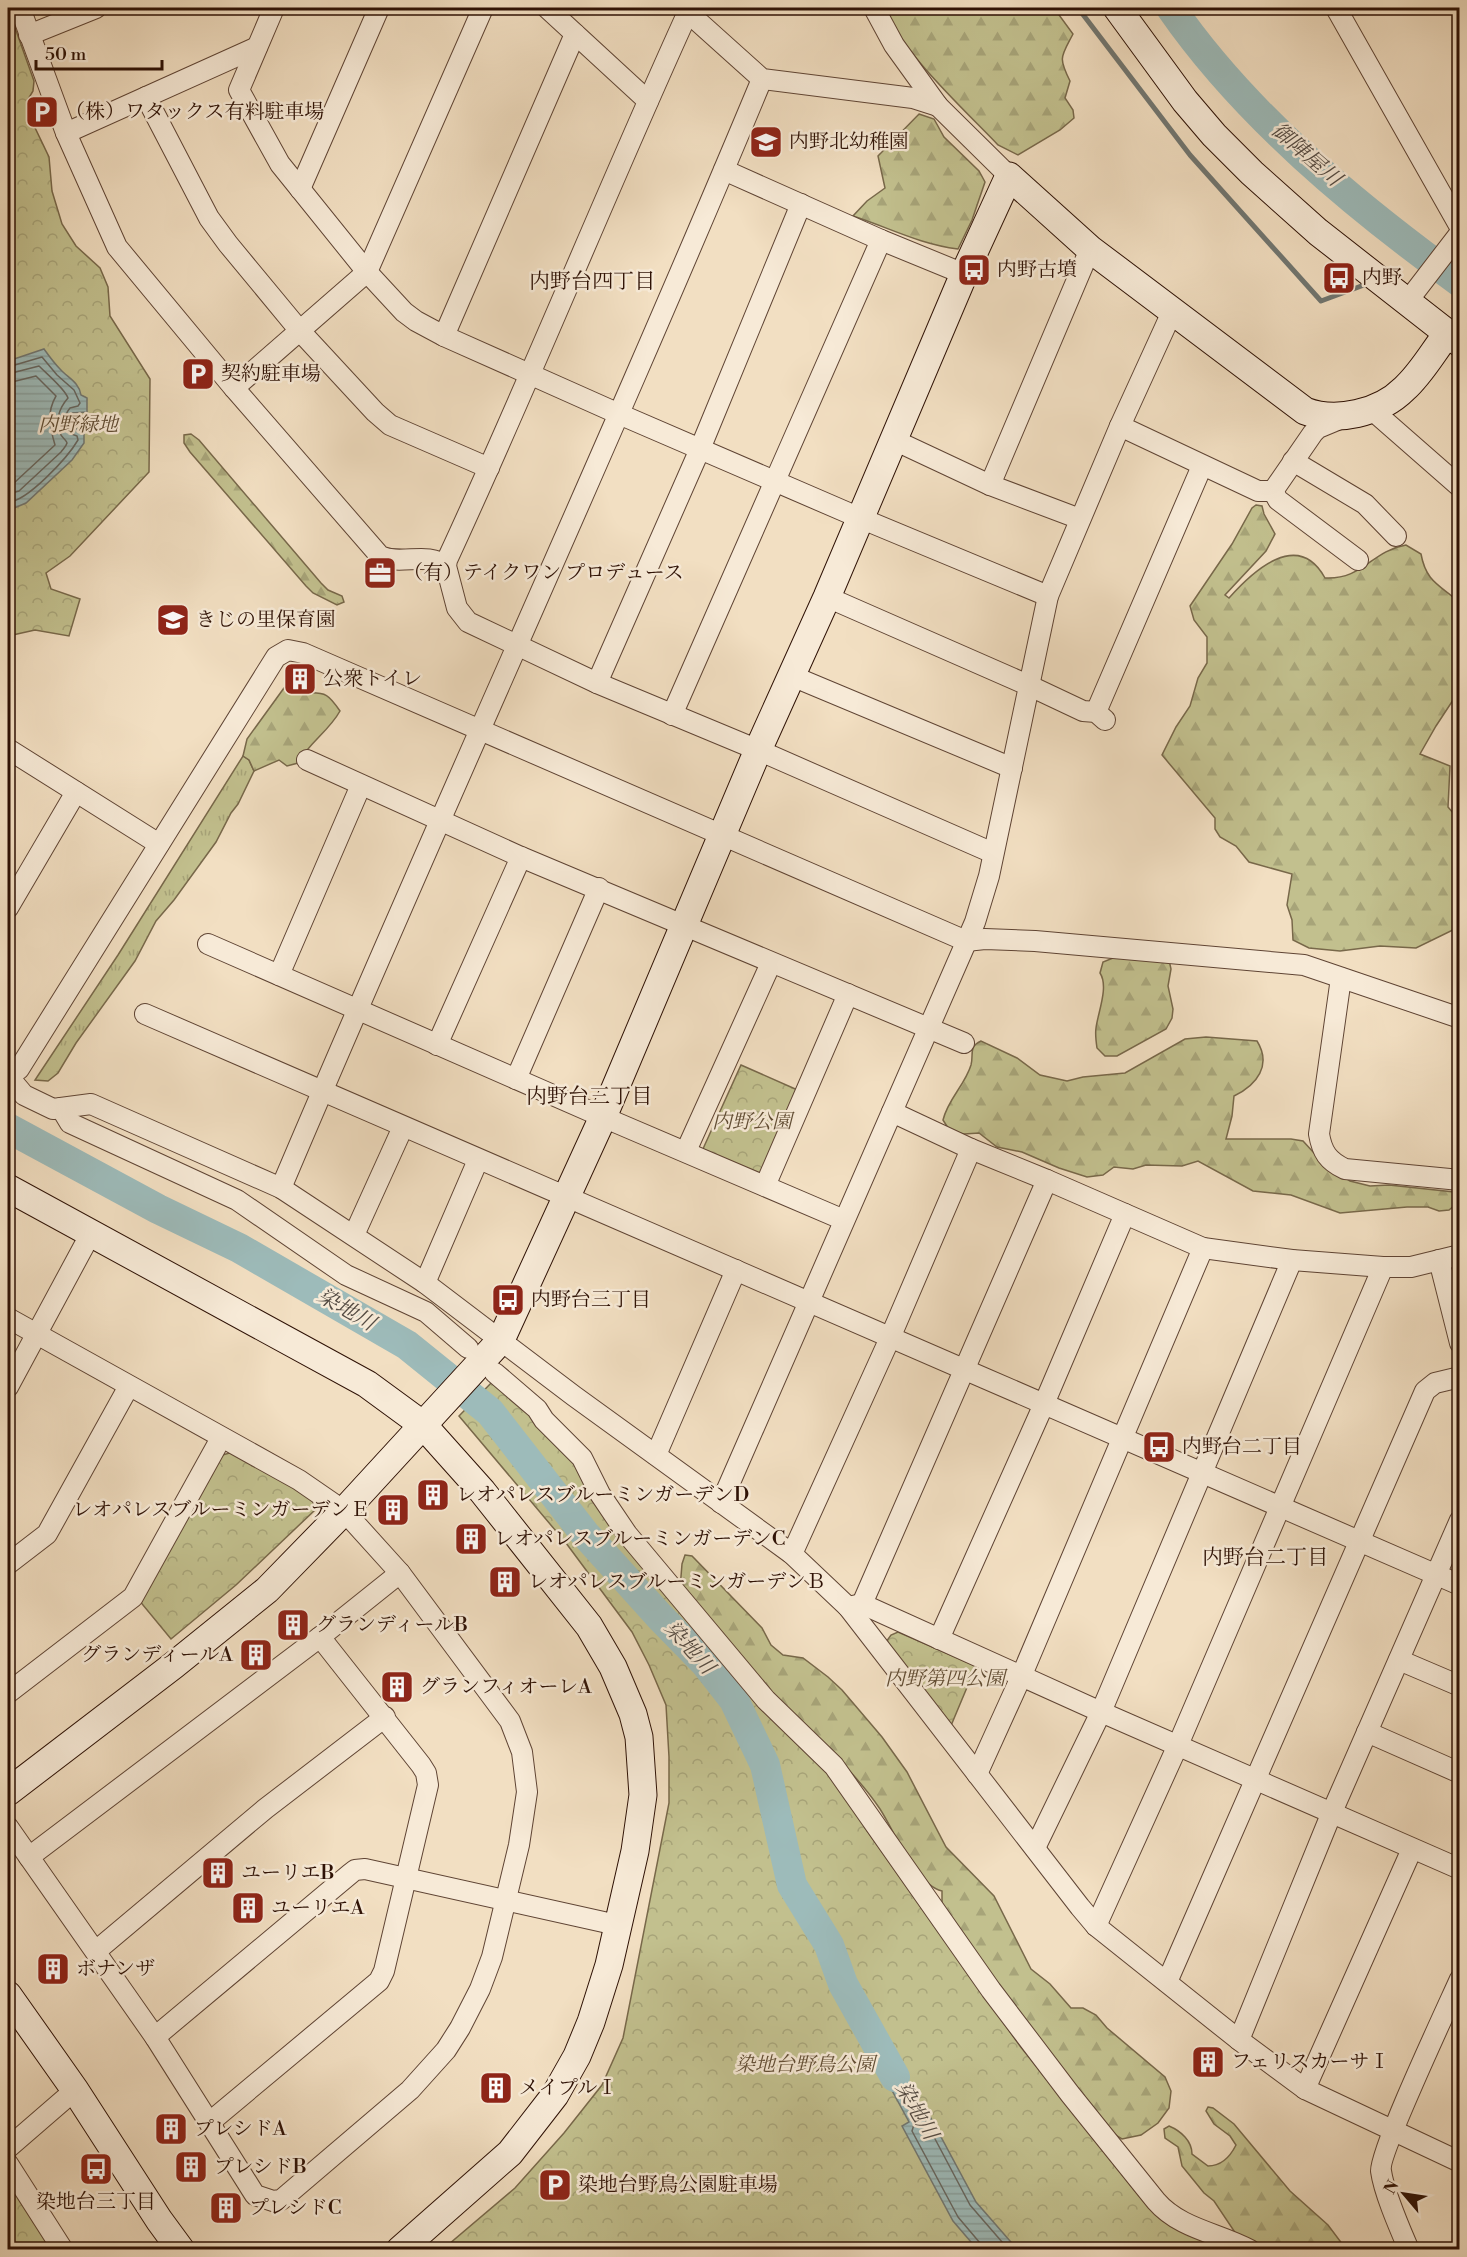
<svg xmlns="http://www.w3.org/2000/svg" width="1467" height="2257" viewBox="0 0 1467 2257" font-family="'Libre Bodoni','Noto Serif JP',serif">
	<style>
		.grass { fill: url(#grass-tufts); stroke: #78684a; stroke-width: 1.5 }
		.forest { fill: url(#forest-firs); stroke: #78684a; stroke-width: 1.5 }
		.park { fill: url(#park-crowns); stroke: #78684a; stroke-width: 1.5 }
		.water { fill: url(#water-rules); stroke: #717772; stroke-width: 1.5 }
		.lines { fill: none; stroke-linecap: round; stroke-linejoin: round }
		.shore { stroke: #666660; stroke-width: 1.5 }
		.stream { stroke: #717772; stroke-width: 5 }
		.river { stroke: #9dbbba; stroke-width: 30 }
		.street-casing { stroke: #5f4434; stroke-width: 22 }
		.secondary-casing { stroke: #2e1105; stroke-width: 29 }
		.street { stroke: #f7ead7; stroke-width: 20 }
		.secondary { stroke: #f7ead7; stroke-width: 27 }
		.labels { text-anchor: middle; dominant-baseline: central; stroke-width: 5; stroke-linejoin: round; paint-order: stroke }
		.poi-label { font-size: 20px; fill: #2e1105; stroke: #f7ead7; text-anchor: start }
		.park-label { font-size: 20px; font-style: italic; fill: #624e35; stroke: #f7ead7 }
		.water-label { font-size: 21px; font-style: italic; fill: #554c44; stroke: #f7ead7 }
		.neighbourhood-label { font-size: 21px; fill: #2e1105; stroke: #f7ead7 }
	</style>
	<defs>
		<pattern id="grass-tufts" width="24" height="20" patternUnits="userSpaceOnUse" patternTransform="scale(1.5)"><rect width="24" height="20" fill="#c2c08e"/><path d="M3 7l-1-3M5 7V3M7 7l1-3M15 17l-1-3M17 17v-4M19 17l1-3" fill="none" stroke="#a7a479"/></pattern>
		<pattern id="forest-firs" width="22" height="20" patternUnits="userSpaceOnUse" patternTransform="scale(1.5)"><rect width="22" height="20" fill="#c2c08e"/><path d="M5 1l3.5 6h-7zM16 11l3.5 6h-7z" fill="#a7a479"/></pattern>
		<pattern id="park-crowns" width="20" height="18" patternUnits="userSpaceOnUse" patternTransform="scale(1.5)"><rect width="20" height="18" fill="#c2c08e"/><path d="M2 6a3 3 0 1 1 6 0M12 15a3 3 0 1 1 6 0" fill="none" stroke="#a7a479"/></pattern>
		<pattern id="water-rules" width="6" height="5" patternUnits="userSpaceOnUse" patternTransform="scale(1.5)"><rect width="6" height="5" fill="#9dbbba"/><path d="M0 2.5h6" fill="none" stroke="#88a09e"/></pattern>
	</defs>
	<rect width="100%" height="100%" fill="#f2dfc2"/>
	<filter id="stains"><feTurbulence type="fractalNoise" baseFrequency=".00333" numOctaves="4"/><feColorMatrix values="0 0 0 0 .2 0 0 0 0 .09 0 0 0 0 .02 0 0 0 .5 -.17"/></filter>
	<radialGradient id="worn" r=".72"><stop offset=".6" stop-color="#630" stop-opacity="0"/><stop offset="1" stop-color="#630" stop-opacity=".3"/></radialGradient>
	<!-- grass -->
	<path class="grass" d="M243,756L249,760L254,771L238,804L231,813L216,842L174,900L156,921L135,961L76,1043L58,1073L48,1081L35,1080L39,1074L118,955Z"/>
	<!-- forest -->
	<g class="forest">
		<path d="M888,8H1054L1073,34C1061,57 1058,57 1070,81L1065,98L1073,110L1074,118L1060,130L1018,155L998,145C972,117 890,42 888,8Z"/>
		<path d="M919,114L934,119L944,137L979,171L985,182L972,220L958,249C919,244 890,228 853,216L867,201L885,188L878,156Z"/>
		<path d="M191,434L199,440L321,583L328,590L342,596L344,602L337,605L313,593L306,586L190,452L184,443V435Z"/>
		<path d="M1256,505L1262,506L1264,514L1275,534L1266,551L1225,595L1229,598C1253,571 1298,529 1325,578C1363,580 1371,551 1406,545L1421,554C1426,582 1440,585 1459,602V691L1436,726L1420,754L1450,766L1448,807L1459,820V927L1416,948L1380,946L1340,951L1309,948L1293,940L1292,920L1287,905L1292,874L1249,862L1236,846L1220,837L1215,829V818L1162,755L1176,727L1190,706L1198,678L1207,663V637L1194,620L1190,606L1232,544L1252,508Z"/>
		<path d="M287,687C293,689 301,693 307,693C326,692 329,695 340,711C329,731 308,744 298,763L287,766L279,760L254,771L249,760L243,756L247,739L284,688Z"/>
		<path d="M1125,957L1169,960L1171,969L1168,986L1173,1009L1172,1018L1166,1029L1117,1056H1105L1097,1048C1096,1041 1095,1034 1096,1028C1098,1012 1109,987 1100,973L1103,962L1113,958Z"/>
		<path d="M1206,1037L1257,1041C1272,1065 1257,1085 1234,1096L1232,1116L1226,1139H1291L1303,1141L1324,1164L1350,1181L1370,1186L1389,1185L1454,1192L1455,1205L1449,1210L1439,1211L1428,1207H1407L1340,1213L1291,1195L1253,1191L1198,1161L1182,1166L1146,1165L1133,1169L1114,1167L1103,1175L1087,1177L1059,1168L1022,1152L997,1147L979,1133L964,1134L950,1131L943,1120C948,1099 965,1085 971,1065C974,1054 968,1047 981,1041L1017,1058L1040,1075L1067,1081L1083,1077L1125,1073L1185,1039Z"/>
		<path d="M685,1555L692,1556L762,1628L771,1645L783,1655L803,1658L828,1677L842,1690L882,1737L907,1772L946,1847L994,1896L1031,1969L1050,1984L1071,2008H1083L1096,2015L1107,2028L1165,2077L1171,2091L1169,2108L1158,2123L1141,2135L1122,2139L1107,2130L942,1909V1891C915,1884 895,1832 880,1809C851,1766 810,1733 773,1696C740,1663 711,1625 680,1589L682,1564Z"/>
		<path d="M1208,2107L1213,2108L1234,2124L1290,2191L1328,2225L1346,2249H1266L1251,2240L1236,2234L1214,2201L1204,2193L1182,2166L1178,2147L1165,2138L1164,2129L1169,2126C1181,2131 1192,2141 1192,2154L1208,2166C1222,2166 1230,2157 1236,2145L1230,2136L1214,2124L1206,2111Z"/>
	</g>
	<!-- park -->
	<g class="park">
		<path d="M8,8L34,81L33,91L27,101V111L49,157L52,191L62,224L76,246L100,268L108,287L110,316L150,379L149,472L70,556L46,573L51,589L80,599L69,636L35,630L8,636Z"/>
		<path d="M741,1065L802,1092L763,1178L702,1151Z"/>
		<path d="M493,1381L536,1419L576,1464L830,1774L862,1820L865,1828L1020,2046L1136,2192C1145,2203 1154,2215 1166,2223C1186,2236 1211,2242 1233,2249L442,2250L515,2188L564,2133L602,2085L623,2038L669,1803V1757L666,1705L649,1665L632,1632L566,1543L459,1416Z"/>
		<path d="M233,1452L312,1498L315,1510L236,1585L171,1639L138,1599L219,1456Z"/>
		<path d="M898,1632L976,1666L950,1728L886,1642L891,1635Z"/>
		<path d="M8,2183L48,2238L43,2249H8Z"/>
	</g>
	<!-- water -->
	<g class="water">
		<path d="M44,349C49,356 54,363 60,369C68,378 79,382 81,395L87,398V412L72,413V429H84V443L72,460L26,503L12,509L8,507V361Z"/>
		<path d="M880,2039L921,2113L927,2111L976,2202L1017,2249H977L953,2221L902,2126L909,2122L868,2046Z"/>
	</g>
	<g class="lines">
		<!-- shore -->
		<g class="shore">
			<path d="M8,367L42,357L57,375L74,390L80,403L78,406L70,408C62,417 64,433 77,436L78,440C68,457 27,502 8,502"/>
			<path d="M8,374L39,366C47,374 65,389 68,398C60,407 53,423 61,435C62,437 67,441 67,443C66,447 63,449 61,452L19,491L8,494"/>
			<path d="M8,383L36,376L56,396C46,413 50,428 55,445L14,483L8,485"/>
			<path d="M981,2250L980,2243L958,2217L912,2131L916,2118L925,2120L970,2205L1009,2250"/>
		</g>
		<!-- stream -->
		<path class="stream" d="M1078,8L1190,155L1321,301L1364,285"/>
		<!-- river -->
		<g class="river">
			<path d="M1171,8C1245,115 1355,206 1460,282"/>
			<path d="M8,1128L158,1209L239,1248L407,1345L490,1412L585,1534L660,1617L705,1663L734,1700L765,1765L792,1885L829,1945L843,1984L895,2077"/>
		</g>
		<!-- street casing -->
		<g class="street-casing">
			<g id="street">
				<path d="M20,8L66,133L117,247L234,388L380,556C401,566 427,551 446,566"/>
				<path d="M274,8L239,90L280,164L367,272L404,312L416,321L444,336L619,414L860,518L1048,596"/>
				<path d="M547,8L648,101"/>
				<path d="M683,8L762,79L913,98L938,106"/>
				<path d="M874,8L894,45L938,106L1009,176"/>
				<path d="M1336,8L1460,227"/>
				<path d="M688,12C605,194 531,379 447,560L446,566L457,608L468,622L597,683L758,750L993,853"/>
				<path d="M29,35L96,8"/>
				<path d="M146,97L209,218L228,244L300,331L375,412L390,425L489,468"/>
				<path d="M66,133L257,47"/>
				<path d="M724,170L881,240L964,274"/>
				<path d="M300,189L379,8"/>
				<path d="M1407,302L1460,233"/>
				<path d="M444,336L575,34"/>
				<path d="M234,388L367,272L483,8"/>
				<path d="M1371,409L1460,487"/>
				<path d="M1120,426L1258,491H1273L1313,433L1318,428L1342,418"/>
				<path d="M894,440L990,485L1080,519"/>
				<path d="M1293,461L1365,504L1396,536"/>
				<path d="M990,485L1090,249"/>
				<path d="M1273,491L1278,500L1358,560"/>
				<path d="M827,597L1030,686L1083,711L1096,712L1105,720"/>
				<path d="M792,676L1012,768"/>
				<path d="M597,683L700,449L801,204"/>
				<path d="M1096,712L1202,466"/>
				<path d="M672,715L881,240"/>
				<path d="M8,749L159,844"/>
				<path d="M307,760L521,857L964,1043"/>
				<path d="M8,908L76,792"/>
				<path d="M208,944L603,1117L844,1220"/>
				<path d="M279,975L361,785"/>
				<path d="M1341,978L1319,1134C1322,1152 1328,1161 1345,1169L1460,1180"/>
				<path d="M145,1014C583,1204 1022,1394 1460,1585"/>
				<path d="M1460,1018L1304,965L1035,941L985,939L966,941L303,653L288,650L276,657L19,1069L8,1076L24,1095L53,1109L91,1104L281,1188L425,1283L574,1396L792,1554L848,1607L1080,1907L1096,1926L1239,2040L1305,2089L1460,2162"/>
				<path d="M437,1045L521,857"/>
				<path d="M516,1079L599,888"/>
				<path d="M61,1108L70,1123L237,1200L346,1275L426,1312L468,1348"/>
				<path d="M892,1112L971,1149L1047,1180L1203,1248L1292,1260L1383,1267H1411L1460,1255"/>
				<path d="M686,1151L771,963"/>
				<path d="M765,1186L848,994"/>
				<path d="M281,1188C438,817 607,451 762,79"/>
				<path d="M354,1235L403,1127"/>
				<path d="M1439,1260L1460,1343"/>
				<path d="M425,1283L478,1160"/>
				<path d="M8,1318L299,1480L344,1511L400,1573L510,1721L522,1752L527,1792L519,1845L492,1957L480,1989L460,2028L446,2050L410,2090L281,2200L273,2201L255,2195L155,2037L8,1827"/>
				<path d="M495,1373L537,1409L544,1420L582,1458L600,1494L627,1534L766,1700L834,1766L991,1990L1070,2094L1156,2201C1180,2229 1219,2233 1250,2250"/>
				<path d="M8,1387L91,1233"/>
				<path d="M656,1455L736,1270"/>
				<path d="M721,1503L975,922L989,876L1048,596L1120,426L1172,312"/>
				<path d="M792,1554L890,1338L971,1149"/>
				<path d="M8,1564L47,1534L129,1386"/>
				<path d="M862,1604L1047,1180"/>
				<path d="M848,1607L862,1604L1101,1712L1460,1869"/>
				<path d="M939,1639L1044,1404L1125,1214"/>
				<path d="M1399,1660L1460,1686"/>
				<path d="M8,1693L133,1597L221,1438"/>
				<path d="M1367,1732L1460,1773"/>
				<path d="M977,1774L1021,1677L1203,1248"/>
				<path d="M1035,1848L1101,1712L1292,1260"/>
				<path d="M29,1857L320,1637L400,1573"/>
				<path d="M1096,1926L1178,1745L1383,1267"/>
				<path d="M96,1951L265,1809L385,1717"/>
				<path d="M1167,1982L1425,1391L1435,1383L1460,1377"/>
				<path d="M155,2037L350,1874L355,1870L365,1869L617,1925"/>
				<path d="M1239,2040L1332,1812L1460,1520"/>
				<path d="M1305,2089L1412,1849"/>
				<path d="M210,2122L379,1981L384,1971L428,1785L426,1773L421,1765L320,1637"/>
				<path d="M8,2148L75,2090"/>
				<path d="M8,2164L63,2250"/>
				<path d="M1409,2250C1400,2229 1384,2193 1381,2171C1378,2155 1448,2006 1460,1979"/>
			</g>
		</g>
		<!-- secondary casing -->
		<g class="secondary-casing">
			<g id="secondary">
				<path d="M1117,8L1185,101L1214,135L1252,173L1318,232L1460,343"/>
				<path d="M8,1188L367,1384L423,1425L482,1491L589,1626L613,1667L633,1714L639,1737L643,1795L635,1851L609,1965L591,2022L577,2056L555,2095L510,2153L400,2250"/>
				<path d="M8,1792L174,1665L267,1590L344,1511L501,1340L603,1117L758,750L827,597L964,274L1009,176L1090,249L1305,411C1336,423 1380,413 1404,389C1421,374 1433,352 1447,334"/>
				<path d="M8,1995L75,2090L159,2220L181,2250"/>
			</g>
		</g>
		<!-- street -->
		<use href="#street" class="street"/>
		<!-- secondary -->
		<use href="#secondary" class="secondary"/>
	</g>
	<!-- icons -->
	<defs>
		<g id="parking-square" transform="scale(1.725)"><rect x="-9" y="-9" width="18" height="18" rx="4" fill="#8f2418" stroke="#f7ead7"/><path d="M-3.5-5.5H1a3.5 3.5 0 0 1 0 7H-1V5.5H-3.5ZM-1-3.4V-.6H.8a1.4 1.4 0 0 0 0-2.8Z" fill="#fff"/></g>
		<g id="school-square" transform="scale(1.725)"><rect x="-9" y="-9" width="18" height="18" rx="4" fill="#8f2418" stroke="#f7ead7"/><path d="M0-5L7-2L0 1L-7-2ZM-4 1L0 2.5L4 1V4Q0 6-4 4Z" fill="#fff"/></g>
		<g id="bus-square" transform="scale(1.725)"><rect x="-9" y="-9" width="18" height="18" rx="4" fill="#8f2418" stroke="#f7ead7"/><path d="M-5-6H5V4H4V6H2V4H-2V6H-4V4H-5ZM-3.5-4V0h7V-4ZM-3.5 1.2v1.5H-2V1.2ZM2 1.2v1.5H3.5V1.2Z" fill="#fff"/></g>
		<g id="office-square" transform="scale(1.725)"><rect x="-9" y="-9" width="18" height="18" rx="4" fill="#8f2418" stroke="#f7ead7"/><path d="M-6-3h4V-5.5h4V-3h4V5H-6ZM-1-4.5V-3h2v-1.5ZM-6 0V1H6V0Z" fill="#fff"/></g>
		<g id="building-square" transform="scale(1.725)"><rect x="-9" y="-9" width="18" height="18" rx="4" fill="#8f2418" stroke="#f7ead7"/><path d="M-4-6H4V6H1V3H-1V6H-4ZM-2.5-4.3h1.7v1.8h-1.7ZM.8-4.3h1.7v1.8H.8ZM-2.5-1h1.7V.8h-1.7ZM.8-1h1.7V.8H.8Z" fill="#fff"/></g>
	</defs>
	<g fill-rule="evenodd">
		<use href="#parking-square" x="42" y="112"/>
		<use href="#school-square" x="766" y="142"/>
		<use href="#bus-square" x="974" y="270"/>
		<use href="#bus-square" x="1339" y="278"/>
		<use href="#parking-square" x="198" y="374"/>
		<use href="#office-square" x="380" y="573"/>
		<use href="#school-square" x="173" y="620"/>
		<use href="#building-square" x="300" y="679"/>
		<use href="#bus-square" x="508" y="1300"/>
		<use href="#bus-square" x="1159" y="1447"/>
		<use href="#building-square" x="433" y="1495"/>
		<use href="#building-square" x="393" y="1510"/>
		<use href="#building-square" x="471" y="1539"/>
		<use href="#building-square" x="505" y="1582"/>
		<use href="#building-square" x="293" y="1625"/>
		<use href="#building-square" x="256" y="1655"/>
		<use href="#building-square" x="397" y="1687"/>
		<use href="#building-square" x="218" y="1873"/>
		<use href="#building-square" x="248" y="1908"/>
		<use href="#building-square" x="53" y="1969"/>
		<use href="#building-square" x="1208" y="2062"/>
		<use href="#building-square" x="496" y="2088"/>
		<use href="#building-square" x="171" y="2129"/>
		<use href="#building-square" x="191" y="2167"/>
		<use href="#bus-square" x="96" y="2169"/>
		<use href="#parking-square" x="555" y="2185"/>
		<use href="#building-square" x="226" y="2208"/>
	</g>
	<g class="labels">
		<!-- poi labels -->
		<g class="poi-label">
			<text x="65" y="112">（株）ワタックス有料駐車場</text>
			<text x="789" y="142">内野北幼稚園</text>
			<text x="997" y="270">内野古墳</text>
			<text x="1362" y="278">内野</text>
			<text x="221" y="374">契約駐車場</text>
			<text x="403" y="573">（有）テイクワン プロデュース</text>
			<text x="196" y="620">きじの里保育園</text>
			<text x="323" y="679">公衆トイレ</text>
			<text x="531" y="1300">内野台三丁目</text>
			<text x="1182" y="1447">内野台二丁目</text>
			<text x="456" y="1495">レオパレスブルーミンガーデンD</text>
			<text x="370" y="1510" text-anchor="end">レオパレスブルーミンガーデンＥ</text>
			<text x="494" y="1539">レオパレスブルーミンガーデンC</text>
			<text x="528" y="1582">レオパレスブルーミンガーデンＢ</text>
			<text x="316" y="1625">グランディールB</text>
			<text x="233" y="1655" text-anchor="end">グランディールA</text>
			<text x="420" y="1687">グランフィオーレA</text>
			<text x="241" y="1873">ユーリエB</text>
			<text x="271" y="1908">ユーリエA</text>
			<text x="76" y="1969">ボナンザ</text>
			<text x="1231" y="2062">フェリスカーサⅠ</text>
			<text x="519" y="2088">メイプルⅠ</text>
			<text x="194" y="2129">プレシドA</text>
			<text x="214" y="2167">プレシドB</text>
			<text x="578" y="2185">染地台野鳥公園駐車場</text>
			<text x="96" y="2202" text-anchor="middle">染地台三丁目</text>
			<text x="249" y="2208">プレシドC</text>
		</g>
		<!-- park labels -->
		<g class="park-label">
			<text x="78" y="425">内野緑地</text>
			<text x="752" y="1122">内野公園</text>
			<text x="945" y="1679">内野第四公園</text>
			<text x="805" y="2065">染地台野鳥公園</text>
		</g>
		<!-- water labels -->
		<g class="water-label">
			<text transform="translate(1306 155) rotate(41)">御陣屋川</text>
			<text transform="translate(346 1310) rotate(30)">染地川</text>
			<text transform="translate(689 1648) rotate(48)">染地川</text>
			<text transform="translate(916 2111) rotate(60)">染地川</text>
		</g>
		<!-- neighbourhood labels -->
		<g class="neighbourhood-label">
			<text x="592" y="282">内野台四丁目</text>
			<text x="589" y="1097">内野台三丁目</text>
			<text x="1265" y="1558">内野台二丁目</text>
		</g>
	</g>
	<!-- margin -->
	<rect width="1467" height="2257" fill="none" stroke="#f2dfc2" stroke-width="30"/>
	<rect x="9" y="9" width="1449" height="2239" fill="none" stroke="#2e1105" stroke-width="3"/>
	<rect x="15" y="15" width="1437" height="2227" fill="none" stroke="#2e1105" stroke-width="1.5"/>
	<!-- north arrow -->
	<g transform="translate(1404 2194) rotate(299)" stroke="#f7ead7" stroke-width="4.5" paint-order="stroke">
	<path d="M0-4.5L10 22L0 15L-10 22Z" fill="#2e1105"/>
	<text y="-9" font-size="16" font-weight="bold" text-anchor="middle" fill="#2e1105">N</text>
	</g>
	<!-- scale -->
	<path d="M36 60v9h126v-9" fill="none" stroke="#2e1105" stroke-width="3"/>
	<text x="45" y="60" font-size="18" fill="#2e1105" stroke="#f7ead7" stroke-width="4.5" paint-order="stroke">50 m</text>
	<rect width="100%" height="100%" filter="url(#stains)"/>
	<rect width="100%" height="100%" fill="url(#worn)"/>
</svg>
